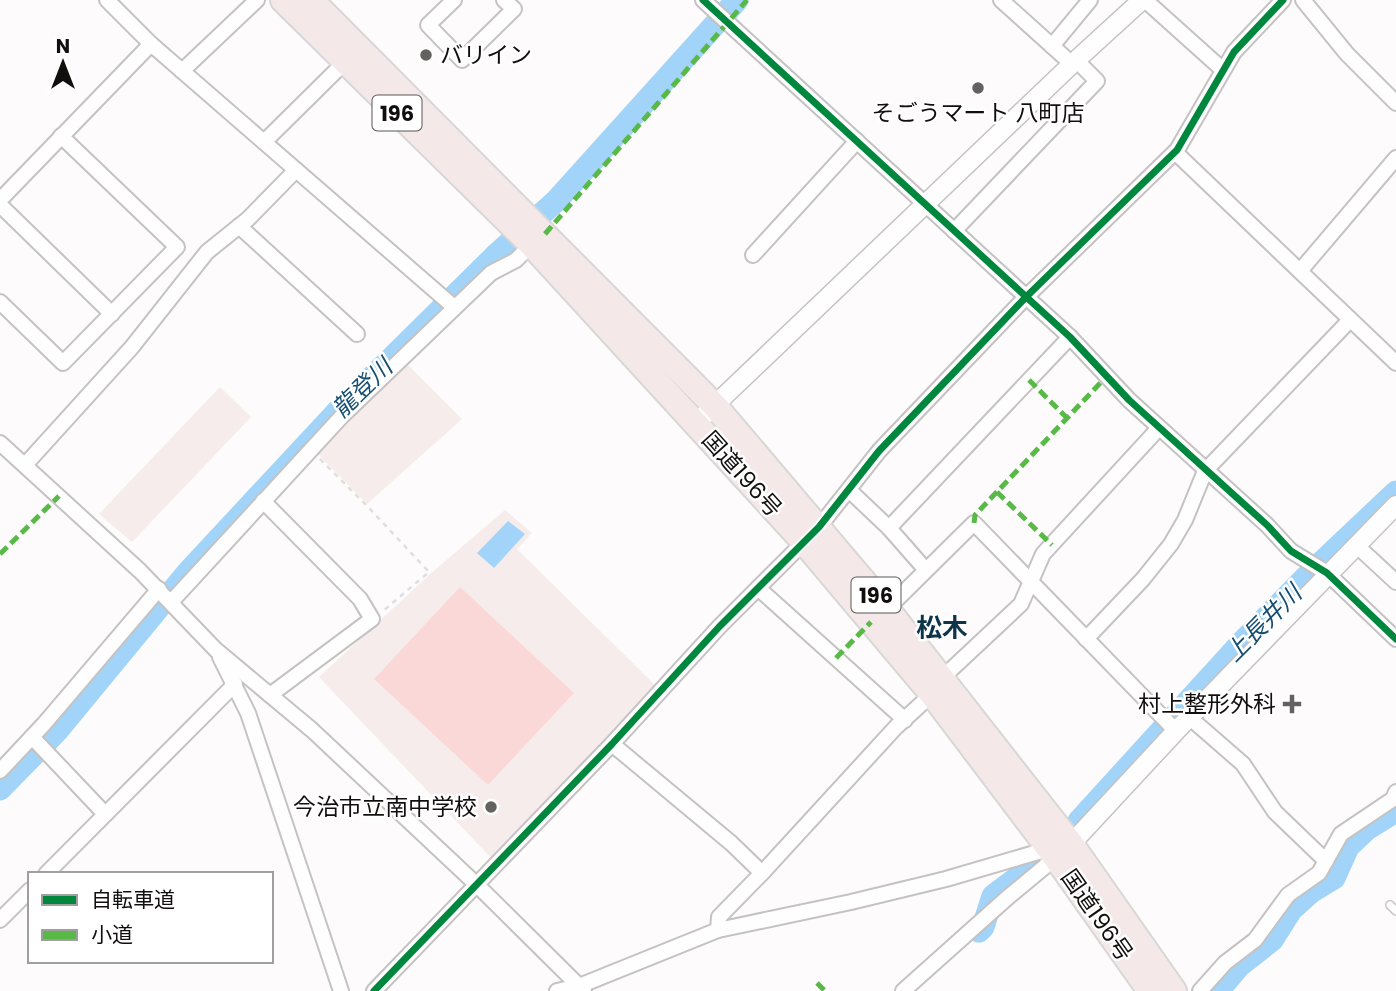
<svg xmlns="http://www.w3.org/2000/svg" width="1396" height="991" viewBox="0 0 1396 991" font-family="Poppins,'Noto Sans JP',sans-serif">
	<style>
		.built { fill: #f7ecec }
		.green { fill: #fad8d7 }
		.water { fill: #a1d4f8 }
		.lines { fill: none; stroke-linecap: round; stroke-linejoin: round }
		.river { stroke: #a1d4f8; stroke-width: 23 }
		.service-casing { stroke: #c5c2c2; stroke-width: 10 }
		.minor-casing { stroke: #c5c2c2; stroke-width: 18 }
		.tertiary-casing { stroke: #c5c2c2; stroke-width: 21 }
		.trunk-casing { stroke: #d8d7d7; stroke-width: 28 }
		.path { stroke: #e0dfdf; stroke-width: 2.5; stroke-dasharray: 5 5; stroke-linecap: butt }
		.service { stroke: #fffefe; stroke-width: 7 }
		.minor { stroke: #fffefe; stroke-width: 14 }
		.tertiary { stroke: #fffefe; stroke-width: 18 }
		.trunk { stroke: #f4e8e8; stroke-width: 24 }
		.quiet { stroke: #58b947; stroke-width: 5; stroke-dasharray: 10 5; stroke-linecap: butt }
		.cycleway-casing { stroke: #fff; stroke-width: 11 }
		.cycleway { stroke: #00873e; stroke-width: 7 }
		.poi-dot { fill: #646161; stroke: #fff; stroke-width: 2.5 }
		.labels { text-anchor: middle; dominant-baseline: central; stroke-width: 5; stroke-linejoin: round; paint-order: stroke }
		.shield { fill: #fff; stroke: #585656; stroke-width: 2 }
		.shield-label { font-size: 21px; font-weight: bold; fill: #110e0e }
		.poi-label { font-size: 23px; fill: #110e0e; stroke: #fff; text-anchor: end }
		.street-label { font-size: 23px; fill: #110e0e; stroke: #fff }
		.water-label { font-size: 24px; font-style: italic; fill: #154e70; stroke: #fff }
		.quarter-label { font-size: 26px; font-weight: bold; fill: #0d344b; stroke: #fff }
	</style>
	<rect width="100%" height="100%" fill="#fdfbfb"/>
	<!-- built -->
	<g class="built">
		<path d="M405,362L462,419L367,504L316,452Z"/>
		<path d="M220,387L251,417L132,542L99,514Z"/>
		<path d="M505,510L532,533L517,549L657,687L493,860L319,677L429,575Z"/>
	</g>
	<!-- green -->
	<path class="green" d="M460,587L574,693L488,785L374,679Z"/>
	<!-- water -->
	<path class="water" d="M508,521L525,534L494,568L477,553Z"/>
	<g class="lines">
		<!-- river -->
		<g class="river">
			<path d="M0,789L57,731L188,572L336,413L497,254L557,200L737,0"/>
			<path d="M1079,821L1243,641L1306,577L1396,492"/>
			<path d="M979,931L983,927L993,896L1033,866"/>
			<path d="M1218,991L1239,966L1272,940L1291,910L1311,892L1334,878L1348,847L1367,829L1396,811"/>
		</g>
		<!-- service casing -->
		<g class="service-casing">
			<path id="service" d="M1390,905L1396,911"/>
		</g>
		<!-- minor casing -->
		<g class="minor-casing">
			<g id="minor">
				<path d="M107,0L151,44L454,307"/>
				<path d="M454,0L428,25L462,60L514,9L504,0"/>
				<path d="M703,0L1070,337L1129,400L1267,525L1291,551L1327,573L1396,639"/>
				<path d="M1001,0L1072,64"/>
				<path d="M1145,0L1223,70"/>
				<path d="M1303,0L1347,54L1396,103"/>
				<path d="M1052,46L1090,0"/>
				<path d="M182,71L257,0"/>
				<path d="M264,142L345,62"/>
				<path d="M1175,152L1396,363"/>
				<path d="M0,200L151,44"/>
				<path d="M0,205L112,314"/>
				<path d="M239,226L357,334"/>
				<path d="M954,231L1097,81L1076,60"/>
				<path d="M753,255L857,141"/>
				<path d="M1300,271L1396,158"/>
				<path d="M0,302L63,363L177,247L61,136"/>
				<path d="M0,443L140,571L216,650L312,730L477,885L584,991"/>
				<path d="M25,465L132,347L207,252L248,219L296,170"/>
				<path d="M849,490L889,528L925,569"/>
				<path d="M263,501L360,599L372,619L270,695"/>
				<path d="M889,528L1070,337"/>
				<path d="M1356,545L1396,582"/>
				<path d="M758,588L905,720"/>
				<path d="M172,601L342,416L491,273L516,260L535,241"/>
				<path d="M887,609L974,523L1176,731"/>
				<path d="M1086,639L1143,579L1171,544L1185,520L1205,471L1350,320"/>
				<path d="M220,657L248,713L341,991"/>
				<path d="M941,679L1021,604L1043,554L1159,428"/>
				<path d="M1189,717L1243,764L1275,812L1326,861"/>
				<path d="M32,737L105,814"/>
				<path d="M612,744L731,843L760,871H764L896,727L932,694"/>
				<path d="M0,771L44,724L159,589"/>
				<path d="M46,874L235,684"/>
				<path d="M0,920L30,890"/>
				<path d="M718,930L719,917L764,871"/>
				<path d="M374,991L612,744L719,627L819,527L879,451L1026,297L1177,150L1234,52L1283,0"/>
				<path d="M557,991L579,986L718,930L851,902L946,879L1055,847"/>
				<path d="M903,991L1007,898L1060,854"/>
				<path d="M1200,991L1225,963L1255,940L1288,895L1319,873L1341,834L1393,799L1396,792"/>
			</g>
		</g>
		<!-- tertiary casing -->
		<g class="tertiary-casing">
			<g id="tertiary">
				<path d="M696,423L1072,64L1142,0"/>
				<path d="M1071,844L1176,731L1396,505"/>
			</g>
		</g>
		<!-- trunk casing -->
		<g class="trunk-casing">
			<g id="trunk">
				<path d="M283,0L531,244L803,541L932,694L1056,858L1150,991"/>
				<path d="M311,0L715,406L887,609L1071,844L1174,991"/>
			</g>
		</g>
		<!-- path -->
		<path class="path" d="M320,459L370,509L429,572L383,611"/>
		<!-- service -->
		<use href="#service" class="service"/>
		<!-- minor -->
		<use href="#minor" class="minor"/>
		<!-- tertiary -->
		<use href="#tertiary" class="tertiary"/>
		<!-- trunk -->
		<use href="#trunk" class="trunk"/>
		<!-- quiet -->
		<g class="quiet">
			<path d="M545,234L747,0"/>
			<path d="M1029,380L1067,418"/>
			<path d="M997,492L1052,545"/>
			<path d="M974,523L975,515L1107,376"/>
			<path d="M0,554L59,496"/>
			<path d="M836,658L871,622"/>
			<path d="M817,983L825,991"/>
		</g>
		<!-- cycleway casing -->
		<g class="cycleway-casing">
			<g id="cycleway">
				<path d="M703,0L1070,337L1129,400L1267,525L1291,551L1327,573L1396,639"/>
				<path d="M374,991L612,744L719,627L819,527L879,451L1026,297L1177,150L1234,52L1283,0"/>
			</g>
		</g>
		<!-- cycleway -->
		<use href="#cycleway" class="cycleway"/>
	</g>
	<!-- markers -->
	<g class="poi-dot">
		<circle cx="426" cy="55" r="7"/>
		<circle cx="978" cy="88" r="7"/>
		<path d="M1288.5 693.5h7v7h7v7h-7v7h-7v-7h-7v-7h7z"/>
		<circle cx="491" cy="807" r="7"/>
	</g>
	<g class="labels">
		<!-- shield labels -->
		<g class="shield">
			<rect x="372.5" y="95.5" width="49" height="35" rx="5"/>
			<rect x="851.5" y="577.5" width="49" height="35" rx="5"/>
		</g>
		<g class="shield-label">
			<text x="397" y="113">196</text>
			<text x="876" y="595">196</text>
		</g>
		<!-- poi labels -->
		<g class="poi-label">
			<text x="440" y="55" text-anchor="start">バリイン</text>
			<text x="978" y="113" text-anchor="middle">そごうマート 八町店</text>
			<text x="1276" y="704">村上整形外科</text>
			<text x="477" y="807">今治市立南中学校</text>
		</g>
		<!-- street labels -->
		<g class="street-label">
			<text transform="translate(742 474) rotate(48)">国道196号</text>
			<text transform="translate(1097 915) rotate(55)">国道196号</text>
		</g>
		<!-- water labels -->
		<g class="water-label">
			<text transform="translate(362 388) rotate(-44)">龍登川</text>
			<text transform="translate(1263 623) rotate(-45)">上長井川</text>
		</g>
		<!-- quarter labels -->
		<g class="quarter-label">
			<text x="942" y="628">松木</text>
		</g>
	</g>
	<!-- legend -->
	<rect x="28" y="872" width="245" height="91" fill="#ffffff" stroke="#a09f9f" stroke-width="2"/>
	<rect x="42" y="895" width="35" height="10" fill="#00873e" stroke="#a09f9f" stroke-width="2"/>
	<text x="91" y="907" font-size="21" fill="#110e0e">自転車道</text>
	<rect x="42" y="930" width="35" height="10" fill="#58b947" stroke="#a09f9f" stroke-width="2"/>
	<text x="91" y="942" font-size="21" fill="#110e0e">小道</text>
	<!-- north arrow -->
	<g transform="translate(63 63)" stroke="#ffffff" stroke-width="5" paint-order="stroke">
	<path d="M0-5L12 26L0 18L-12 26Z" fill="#110e0e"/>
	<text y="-10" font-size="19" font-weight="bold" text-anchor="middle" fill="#110e0e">N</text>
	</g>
</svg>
